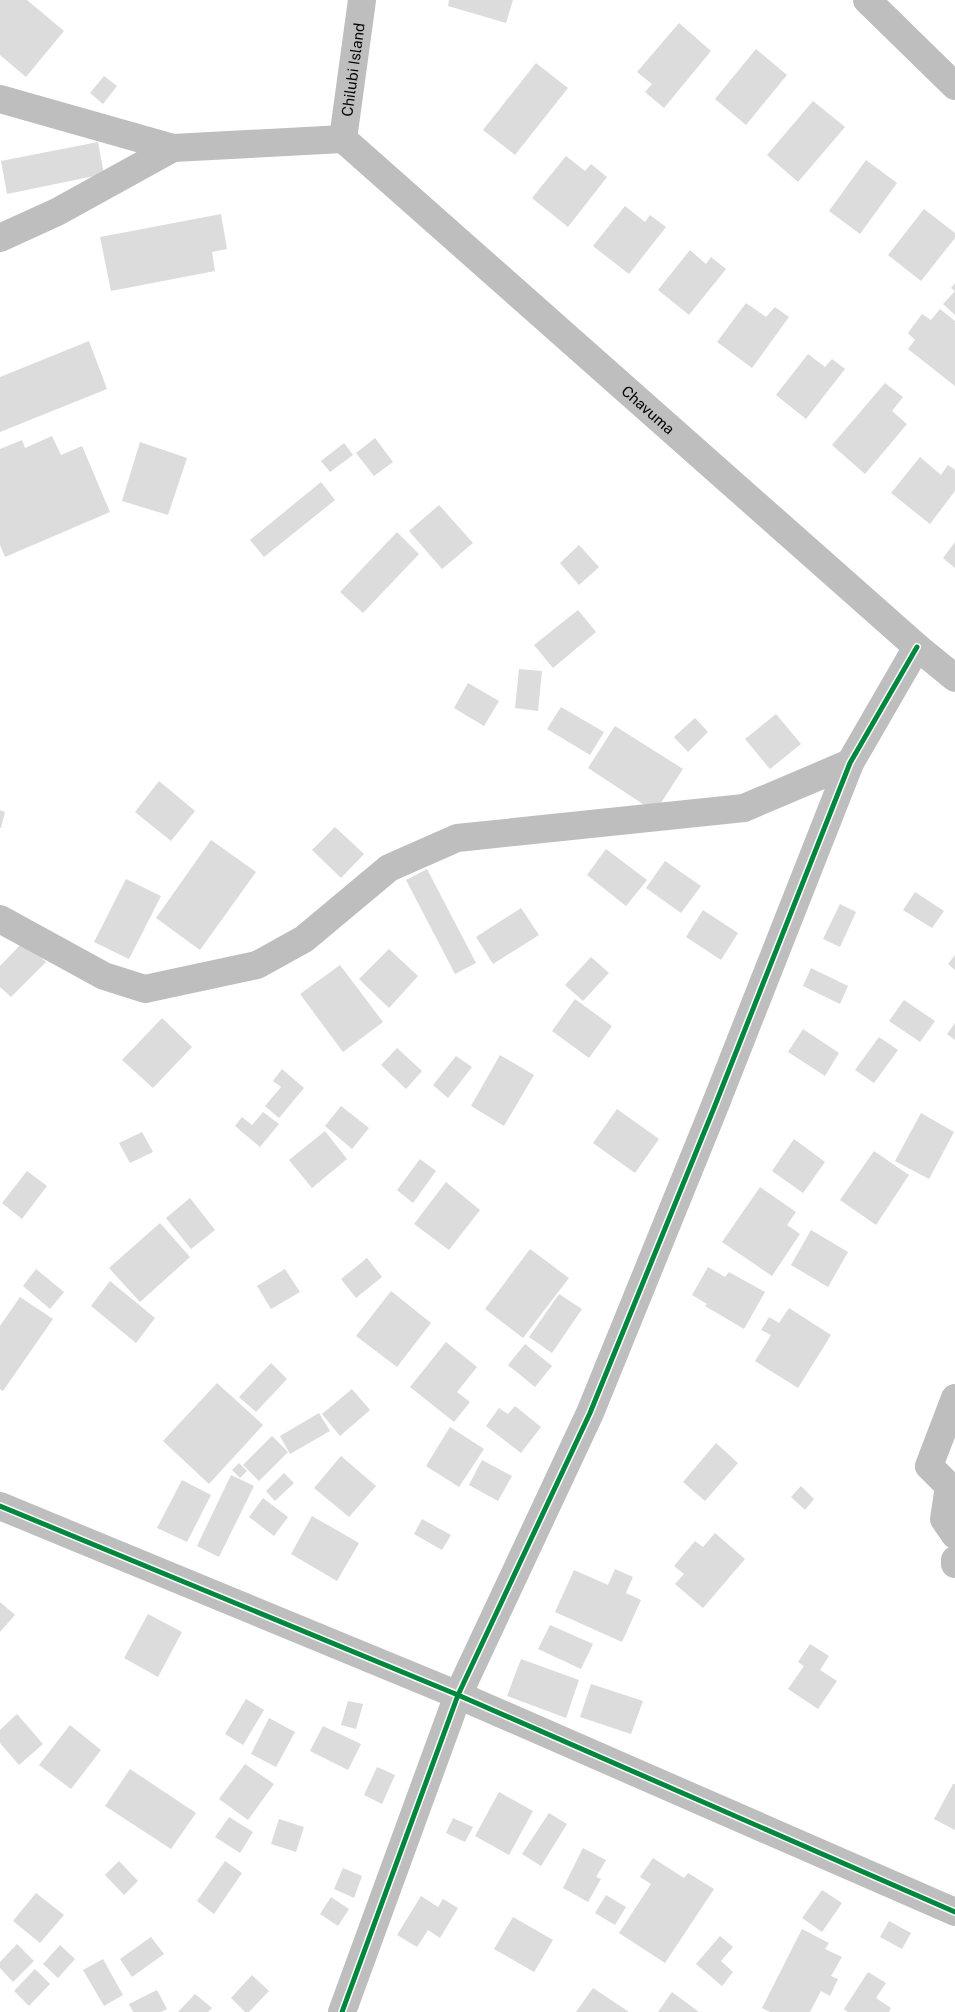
<svg xmlns="http://www.w3.org/2000/svg" width="955" height="2012" viewBox="0 0 955 2012" font-family="'Public Sans',sans-serif">
	<style>
		.building { fill: #dcdcdc }
		.lines { fill: none; stroke-linecap: round; stroke-linejoin: round }
		.minor { stroke: #bebebe; stroke-width: 28 }
		.tertiary { stroke: #bebebe; stroke-width: 28 }
		.cycleway-casing { stroke: #fff; stroke-width: 8 }
		.cycleway { stroke: #00873e; stroke-width: 5 }
		.labels { text-anchor: middle; dominant-baseline: central; stroke-width: 4; stroke-linejoin: round; paint-order: stroke }
		.street-label { font-size: 15px; fill: #000; stroke: #fff }
	</style>
	<rect width="100%" height="100%" fill="#fff"/>
	<!-- building -->
	<g class="building">
		<path d="M0,0H27L64,31L26,77L0,55Z"/>
		<path d="M449,0H513L506,23L448,6Z"/>
		<path d="M679,23L711,51L664,108L645,92L652,84L637,72Z"/>
		<path d="M756,49L787,75L746,125L715,99Z"/>
		<path d="M536,63L568,88L515,155L483,130Z"/>
		<path d="M104,76L117,86L103,104L90,93Z"/>
		<path d="M813,101L845,127L798,182L767,155Z"/>
		<path d="M98,142L104,174L7,194L1,161Z"/>
		<path d="M566,156L585,171L591,164L607,177L568,227L532,198Z"/>
		<path d="M866,160L897,183L860,234L829,211Z"/>
		<path d="M625,206L645,222L650,215L666,227L629,274L593,246Z"/>
		<path d="M924,209L955,233V238L921,281L888,255Z"/>
		<path d="M221,214L227,249L212,252L215,271L111,291L100,237Z"/>
		<path d="M690,250L706,264L711,257L726,269L689,315L658,290Z"/>
		<path d="M955,283V315L943,304L955,291L951,288Z"/>
		<path d="M746,303L766,317L775,307L789,317L752,368L717,342Z"/>
		<path d="M940,309L955,321V386L908,349L915,340L908,333L922,314L931,320Z"/>
		<path d="M89,341L107,389L0,432V377Z"/>
		<path d="M808,354L825,367L832,359L845,369L806,419L776,395Z"/>
		<path d="M885,383L903,397L892,411L907,424L865,474L832,445Z"/>
		<path d="M52,436L61,455L82,446L110,512L5,557L0,545V449L22,440L25,448Z"/>
		<path d="M375,438L393,462L374,476L356,453Z"/>
		<path d="M140,442L187,458L168,515L122,501Z"/>
		<path d="M344,443L353,455L330,472L321,461Z"/>
		<path d="M920,457L941,475L948,465L955,470V491L930,524L891,493Z"/>
		<path d="M321,482L335,500L264,557L250,540Z"/>
		<path d="M439,505L473,543L442,569L409,531Z"/>
		<path d="M397,532L419,554L363,613L340,592Z"/>
		<path d="M955,542V568L943,558Z"/>
		<path d="M579,545L599,567L579,585L560,563Z"/>
		<path d="M578,610L596,632L553,668L534,645Z"/>
		<path d="M519,669L542,671L538,711L515,708Z"/>
		<path d="M468,683L499,701L484,726L454,708Z"/>
		<path d="M561,707L604,732L590,755L547,729Z"/>
		<path d="M776,714L801,744L770,769L745,739Z"/>
		<path d="M695,718L708,732L688,752L674,737Z"/>
		<path d="M615,726L683,769L655,812L588,768Z"/>
		<path d="M159,781L195,811L171,841L135,812Z"/>
		<path d="M0,810L5,812L1,828H0Z"/>
		<path d="M335,827L364,854L341,878L312,850Z"/>
		<path d="M211,840L256,872L200,950L156,918Z"/>
		<path d="M606,849L647,880L626,906L587,875Z"/>
		<path d="M665,861L701,886L681,913L646,888Z"/>
		<path d="M427,869L476,963L455,974L406,880Z"/>
		<path d="M126,879L161,896L129,959L94,942Z"/>
		<path d="M915,892L944,911L932,928L903,910Z"/>
		<path d="M840,904L856,912L840,947L823,939Z"/>
		<path d="M521,908L539,935L493,964L476,937Z"/>
		<path d="M703,910L738,933L721,960L686,937Z"/>
		<path d="M24,941L46,962L11,997L0,987V966Z"/>
		<path d="M389,949L418,976L389,1008L359,979Z"/>
		<path d="M955,955V970L948,964Z"/>
		<path d="M591,957L609,973L583,1001L565,985Z"/>
		<path d="M340,965L383,1022L343,1052L300,994Z"/>
		<path d="M811,968L848,986L840,1004L803,986Z"/>
		<path d="M575,999L612,1026L589,1058L552,1031Z"/>
		<path d="M904,1000L935,1021L920,1042L889,1021Z"/>
		<path d="M162,1018L192,1047L153,1088L122,1060Z"/>
		<path d="M955,1023V1040L947,1034Z"/>
		<path d="M803,1029L839,1053L825,1076L788,1052Z"/>
		<path d="M879,1037L898,1050L874,1083L855,1070Z"/>
		<path d="M397,1048L422,1071L406,1089L381,1065Z"/>
		<path d="M500,1055L534,1075L504,1126L471,1106Z"/>
		<path d="M456,1056L472,1067L448,1098L433,1085Z"/>
		<path d="M282,1069L304,1088L279,1118L265,1106L281,1087L273,1081Z"/>
		<path d="M341,1106L369,1128L352,1149L325,1126Z"/>
		<path d="M617,1109L659,1139L635,1173L593,1143Z"/>
		<path d="M263,1112L279,1124L260,1147L235,1126L242,1117L252,1125Z"/>
		<path d="M921,1113L954,1132L929,1179L895,1161Z"/>
		<path d="M325,1131L347,1159L312,1188L289,1160Z"/>
		<path d="M142,1132L153,1152L130,1163L119,1143Z"/>
		<path d="M794,1139L825,1162L803,1193L772,1171Z"/>
		<path d="M874,1151L909,1175L876,1225L840,1200Z"/>
		<path d="M420,1159L436,1171L413,1203L397,1190Z"/>
		<path d="M27,1171L47,1186L22,1219L2,1203Z"/>
		<path d="M446,1182L480,1210L449,1250L414,1224Z"/>
		<path d="M760,1187L796,1212L787,1225L800,1234L772,1276L722,1242Z"/>
		<path d="M190,1198L215,1230L191,1249L166,1218Z"/>
		<path d="M160,1223L190,1257L140,1302L109,1268Z"/>
		<path d="M811,1230L848,1252L828,1287L791,1265Z"/>
		<path d="M530,1249L569,1278L523,1338L485,1309Z"/>
		<path d="M367,1258L382,1277L356,1298L341,1279Z"/>
		<path d="M708,1267L725,1277L729,1272L765,1292L744,1329L705,1306L707,1304L692,1295Z"/>
		<path d="M36,1269L64,1292L50,1309L23,1286Z"/>
		<path d="M285,1269L300,1292L271,1309L257,1286Z"/>
		<path d="M110,1281L155,1318L136,1343L91,1306Z"/>
		<path d="M391,1291L431,1323L397,1367L356,1336Z"/>
		<path d="M559,1294L582,1309L552,1353L529,1337Z"/>
		<path d="M20,1297L53,1319L3,1391L0,1389V1326Z"/>
		<path d="M789,1308L831,1335L798,1388L755,1361L771,1335L761,1330L769,1317L779,1323Z"/>
		<path d="M446,1342L477,1367L457,1392L470,1402L454,1422L410,1387Z"/>
		<path d="M525,1344L552,1366L535,1387L508,1365Z"/>
		<path d="M271,1363L287,1379L256,1412L239,1397Z"/>
		<path d="M217,1383L263,1425L209,1484L163,1441Z"/>
		<path d="M352,1389L370,1410L340,1436L322,1414Z"/>
		<path d="M515,1406L541,1427L521,1453L486,1426L499,1408L508,1414Z"/>
		<path d="M319,1413L330,1431L290,1454L280,1436Z"/>
		<path d="M450,1427L484,1449L459,1487L426,1466Z"/>
		<path d="M272,1436L288,1452L259,1481L243,1465Z"/>
		<path d="M716,1443L738,1463L705,1501L683,1482Z"/>
		<path d="M341,1456L376,1486L349,1517L314,1488Z"/>
		<path d="M482,1460L512,1476L498,1501L469,1485Z"/>
		<path d="M239,1463L247,1471L240,1478L232,1470Z"/>
		<path d="M284,1473L294,1483L275,1501L266,1491Z"/>
		<path d="M231,1475L254,1486L219,1557L197,1546Z"/>
		<path d="M182,1480L211,1495L187,1542L157,1528Z"/>
		<path d="M801,1486L814,1499L805,1510L791,1497Z"/>
		<path d="M263,1498L288,1517L274,1536L249,1517Z"/>
		<path d="M312,1516L359,1543L337,1581L291,1554Z"/>
		<path d="M422,1519L451,1535L442,1550L414,1534Z"/>
		<path d="M715,1533L745,1559L703,1608L675,1584L684,1574L674,1566L695,1541L703,1547Z"/>
		<path d="M615,1569L633,1577L626,1593L641,1600L622,1642L555,1612L574,1570L608,1585Z"/>
		<path d="M0,1602L15,1615L0,1632Z"/>
		<path d="M148,1614L182,1632L158,1677L124,1658Z"/>
		<path d="M550,1625L593,1644L581,1669L538,1649Z"/>
		<path d="M810,1644L829,1656L820,1670L837,1681L818,1709L788,1689L804,1666L798,1662Z"/>
		<path d="M521,1659L579,1680L566,1718L507,1696Z"/>
		<path d="M591,1684L643,1701L631,1734L580,1717Z"/>
		<path d="M246,1699L264,1710L243,1745L225,1734Z"/>
		<path d="M348,1701L363,1704L356,1729L341,1725Z"/>
		<path d="M17,1714L43,1744L19,1765L0,1743V1730Z"/>
		<path d="M269,1718L295,1732L276,1767L251,1754Z"/>
		<path d="M70,1725L101,1750L71,1789L39,1765Z"/>
		<path d="M323,1726L361,1744L348,1770L310,1751Z"/>
		<path d="M245,1764L274,1784L248,1820L219,1799Z"/>
		<path d="M377,1767L395,1775L382,1804L364,1795Z"/>
		<path d="M130,1769L196,1813L171,1849L105,1806Z"/>
		<path d="M953,1784H955V1830L934,1819Z"/>
		<path d="M499,1792L533,1811L509,1855L475,1836Z"/>
		<path d="M549,1813L567,1824L541,1866L522,1854Z"/>
		<path d="M229,1817L253,1832L240,1853L215,1837Z"/>
		<path d="M453,1818L473,1827L465,1842L446,1833Z"/>
		<path d="M279,1819L304,1827L296,1852L271,1844Z"/>
		<path d="M583,1848L606,1860L596,1877L601,1879L588,1902L563,1888Z"/>
		<path d="M653,1858L684,1878L688,1873L714,1889L665,1963L619,1933L651,1884L640,1877Z"/>
		<path d="M119,1861L138,1881L124,1895L105,1875Z"/>
		<path d="M225,1861L242,1873L214,1914L197,1901Z"/>
		<path d="M343,1868L362,1876L354,1898L334,1889Z"/>
		<path d="M822,1890L842,1903L822,1932L802,1918Z"/>
		<path d="M36,1893L64,1915L40,1943L13,1921Z"/>
		<path d="M606,1895L626,1907L615,1925L595,1913Z"/>
		<path d="M421,1896L438,1907L443,1899L458,1908L440,1938L428,1930L417,1947L397,1935Z"/>
		<path d="M331,1897L349,1909L338,1926L320,1914Z"/>
		<path d="M513,1917L553,1940L534,1972L494,1949Z"/>
		<path d="M889,1921L911,1933L902,1949L880,1937Z"/>
		<path d="M802,1929L829,1943L825,1949L842,1957L831,1976L838,1979L830,1996L821,1991L810,2012H770L762,2008Z"/>
		<path d="M720,1936L733,1947L721,1961L733,1972L722,1986L696,1964Z"/>
		<path d="M151,1937L164,1954L132,1977L120,1959Z"/>
		<path d="M17,1944L34,1961L13,1982L0,1968V1962Z"/>
		<path d="M60,1945L75,1959L58,1978L43,1964Z"/>
		<path d="M103,1959L123,1995L104,2006L83,1970Z"/>
		<path d="M35,1969L50,1984L29,2006L14,1991Z"/>
		<path d="M868,1972L886,1983L876,1998L891,2008L889,2012H848L844,2009Z"/>
		<path d="M252,1975L269,1991L249,2012H245L231,1998Z"/>
		<path d="M593,1988L629,2012H576Z"/>
		<path d="M157,1990L167,2009L161,2012H133L129,2004Z"/>
		<path d="M672,1992L699,2012H658Z"/>
		<path d="M195,1994L212,2008L208,2012H178Z"/>
	</g>
	<g class="lines">
		<!-- minor -->
		<g class="minor">
			<path d="M867,0L955,86"/>
			<path d="M0,238L57,212L173,148"/>
			<path d="M0,919L104,976L145,989L257,965L304,939L389,868L457,838L744,808L850,763"/>
			<path d="M955,1398L929,1466L949,1486L944,1519L955,1535"/>
			<path d="M0,1506L458,1695L955,1912"/>
			<path d="M955,1560V1564"/>
			<path d="M342,2012L458,1695L590,1413L714,1108L850,763L917,647"/>
		</g>
		<!-- tertiary -->
		<g class="tertiary">
			<path d="M0,99L173,148L343,139"/>
			<path id="s1" d="M343,139L917,647L955,678"/>
			<path id="s2" d="M343,139L362,0"/>
		</g>
		<!-- cycleway casing -->
		<g class="cycleway-casing">
			<g id="cycleway">
				<path d="M0,1506L458,1695L955,1912"/>
				<path d="M342,2012L458,1695L590,1413L714,1108L850,763L917,647"/>
			</g>
		</g>
		<!-- cycleway -->
		<use href="#cycleway" class="cycleway"/>
	</g>
	<g class="labels">
		<!-- street labels -->
		<g class="street-label">
			<text stroke="none"><textPath href="#s2" startOffset="70">Chilubi Island</textPath></text>
			<text stroke="none"><textPath href="#s1" startOffset="408">Chavuma</textPath></text>
		</g>
	</g>
</svg>
